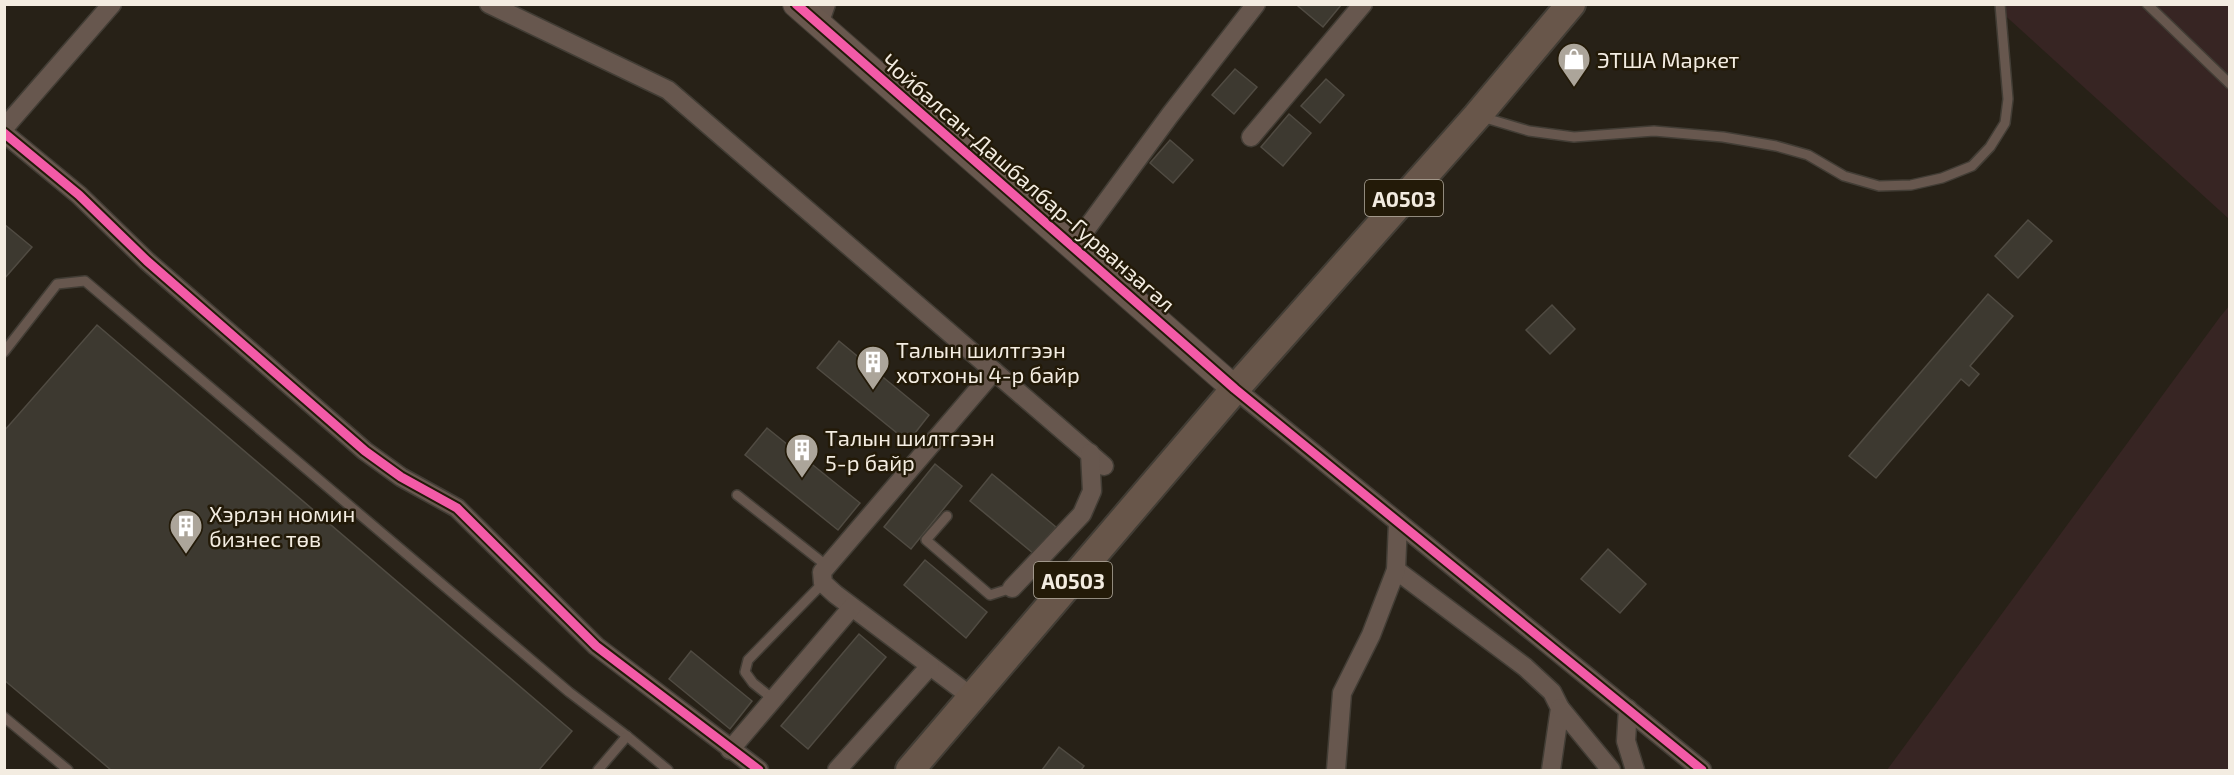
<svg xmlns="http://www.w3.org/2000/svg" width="2234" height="775" viewBox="0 0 2234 775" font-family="'Exo 2',sans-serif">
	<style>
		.industrial { fill: #372523 }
		.building { fill: #3d3930; stroke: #504b42; stroke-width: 1.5 }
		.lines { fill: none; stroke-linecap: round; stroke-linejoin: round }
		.lane-casing { stroke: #423d35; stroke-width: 12 }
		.street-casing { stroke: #423d35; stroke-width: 21 }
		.secondary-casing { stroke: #423d35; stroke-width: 28 }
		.primary-casing { stroke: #423d35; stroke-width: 32 }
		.lane { stroke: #67574e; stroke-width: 9 }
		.street { stroke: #67574e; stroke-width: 18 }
		.secondary { stroke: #69584e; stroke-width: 26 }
		.primary { stroke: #68564a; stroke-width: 28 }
		.cycleway-casing { stroke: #231a08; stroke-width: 13 }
		.cycleway { stroke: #f35aa7; stroke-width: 9 }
		.labels { text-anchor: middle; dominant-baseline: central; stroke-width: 5; stroke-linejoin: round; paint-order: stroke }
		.shield { fill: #231a08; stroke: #b5ada0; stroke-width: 1.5 }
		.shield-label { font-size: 21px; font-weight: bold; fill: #f3ece1 }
		.poi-label { font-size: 22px; fill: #f3ece1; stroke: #231a08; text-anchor: start }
		.street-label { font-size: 22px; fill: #f3ece1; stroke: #231a08 }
	</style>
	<rect width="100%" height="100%" fill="#272117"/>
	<!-- industrial -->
	<g class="industrial">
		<path d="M2004,4L2229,5V219L1999,10Z"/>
		<path d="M2229,306V770H1887L2220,317Z"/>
	</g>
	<!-- building -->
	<g class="building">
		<path d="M1299,4H1342L1323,27L1298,6Z"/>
		<path d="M1235,69L1257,87L1234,114L1212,95Z"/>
		<path d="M1326,79L1344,95L1320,123L1301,106Z"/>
		<path d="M1289,114L1311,133L1283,166L1261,147Z"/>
		<path d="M1170,140L1193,160L1173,183L1150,163Z"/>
		<path d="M2028,220L2052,241L2018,278L1995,256Z"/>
		<path d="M4,224L32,247L4,279Z"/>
		<path d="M1988,294L2013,316L1970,366L1979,374L1969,386L1961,379L1876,478L1849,456Z"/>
		<path d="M1552,305L1575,329L1550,354L1526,330Z"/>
		<path d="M97,325L572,731L539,770H111L4,680V431Z"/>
		<path d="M839,341L929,415L908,442L817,368Z"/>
		<path d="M767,428L860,503L838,530L745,455Z"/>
		<path d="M935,464L962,486L911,549L884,527Z"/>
		<path d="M992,474L1056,527L1034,554L970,501Z"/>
		<path d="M1608,549L1646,584L1620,613L1581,579Z"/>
		<path d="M925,560L987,612L966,638L904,585Z"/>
		<path d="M859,634L886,657L808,749L781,726Z"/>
		<path d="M691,651L752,701L730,729L669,679Z"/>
		<path d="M1059,747L1084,766L1081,770H1042Z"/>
	</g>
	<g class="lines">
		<!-- lane casing -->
		<g class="lane-casing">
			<g id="lane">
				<path d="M2147,4L2230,84"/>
				<path d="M1482,117L1529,131L1574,137L1654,131L1723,137L1776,146L1808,155L1844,176L1879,186L1911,185L1942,178L1972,166L1990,147L2005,123L2008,99L2000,4"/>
				<path d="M4,352L57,284L85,281L569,692L627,736L668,770"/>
				<path d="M737,495L827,566"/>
				<path d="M947,516L926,540L990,595L1012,588"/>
				<path d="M773,699L753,683L745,672L748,660L823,583"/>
				<path d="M4,717L68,770"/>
				<path d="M598,770L627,736"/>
			</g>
		</g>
		<!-- street casing -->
		<g class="street-casing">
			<g id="street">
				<path d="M489,4L668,90L1104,466"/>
				<path d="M819,24L826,4"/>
				<path d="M4,128L112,4"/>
				<path d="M4,133L79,195L147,261L365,451L401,477L457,508L596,646L759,770"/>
				<path d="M1251,137L1363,4"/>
				<path d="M1073,247L1170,115L1256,4"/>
				<path d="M1235,389L1702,770"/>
				<path d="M1396,570L1525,667L1552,692L1560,708L1551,770"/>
				<path d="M1012,588L1082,514L1092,491L1090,453"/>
				<path d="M973,698L835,594L823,583L822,572L994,371"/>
				<path d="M1560,708L1611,770"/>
				<path d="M1628,709L1626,741L1635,770"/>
				<path d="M730,750L852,607"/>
				<path d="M837,770L930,666"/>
				<path d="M1336,770L1342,693L1371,635L1396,570L1398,522"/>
			</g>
		</g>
		<!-- secondary casing -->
		<g class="secondary-casing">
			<path id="secondary" d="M796,4L1235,389"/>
		</g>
		<!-- primary casing -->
		<g class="primary-casing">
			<path id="primary" d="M910,770L1235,389L1477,116L1571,4"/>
		</g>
		<!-- lane -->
		<use href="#lane" class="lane"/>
		<!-- street -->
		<use href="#street" class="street"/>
		<!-- secondary -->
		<use href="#secondary" class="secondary"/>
		<!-- primary -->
		<use href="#primary" class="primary"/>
		<!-- cycleway casing -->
		<g class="cycleway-casing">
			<g id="cycleway">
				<path d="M796,4L1235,389L1702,770"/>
				<path d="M4,133L79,195L147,261L365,451L401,477L457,508L596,646L759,770"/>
			</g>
		</g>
		<!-- cycleway -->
		<use href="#cycleway" class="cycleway"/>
	</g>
	<!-- icons -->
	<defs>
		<g id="shop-pin" transform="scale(1.725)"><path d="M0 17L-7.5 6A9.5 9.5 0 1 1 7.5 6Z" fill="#aca59a" stroke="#231a08"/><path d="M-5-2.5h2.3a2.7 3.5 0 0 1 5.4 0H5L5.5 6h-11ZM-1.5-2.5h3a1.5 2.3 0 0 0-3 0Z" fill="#fff"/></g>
		<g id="building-pin" transform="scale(1.725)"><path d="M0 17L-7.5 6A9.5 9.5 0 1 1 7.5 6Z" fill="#aca59a" stroke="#231a08"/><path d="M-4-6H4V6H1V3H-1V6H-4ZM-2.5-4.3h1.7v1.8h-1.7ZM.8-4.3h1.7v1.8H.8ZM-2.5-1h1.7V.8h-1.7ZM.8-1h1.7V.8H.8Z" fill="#fff"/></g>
	</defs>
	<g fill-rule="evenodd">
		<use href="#shop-pin" x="1574" y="59"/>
		<use href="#building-pin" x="873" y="362"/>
		<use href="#building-pin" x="802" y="450"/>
		<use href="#building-pin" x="186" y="526"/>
	</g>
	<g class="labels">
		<!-- shield labels -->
		<g class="shield">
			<rect x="1365" y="180" width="78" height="36" rx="4.5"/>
			<rect x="1034" y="562" width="78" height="36" rx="4.5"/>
		</g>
		<g class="shield-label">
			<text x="1404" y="198">A0503</text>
			<text x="1073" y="580">A0503</text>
		</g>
		<!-- poi labels -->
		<g class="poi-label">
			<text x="1597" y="59">ЭТША Маркет</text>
			<text x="896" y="349">Талын шилтгээн<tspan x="896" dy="25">хотхоны 4-р байр</tspan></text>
			<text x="825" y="437">Талын шилтгээн<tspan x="825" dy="25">5-р байр</tspan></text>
			<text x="209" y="513">Хэрлэн номин<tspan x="209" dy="25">бизнес төв</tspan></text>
		</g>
		<!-- street labels -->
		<g class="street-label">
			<text transform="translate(1029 182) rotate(41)">Чойбалсан-Дашбалбар-Гурванзагал</text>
		</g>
	</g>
	<!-- border -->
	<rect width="2234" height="775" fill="none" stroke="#f3ece1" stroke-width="12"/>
</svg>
